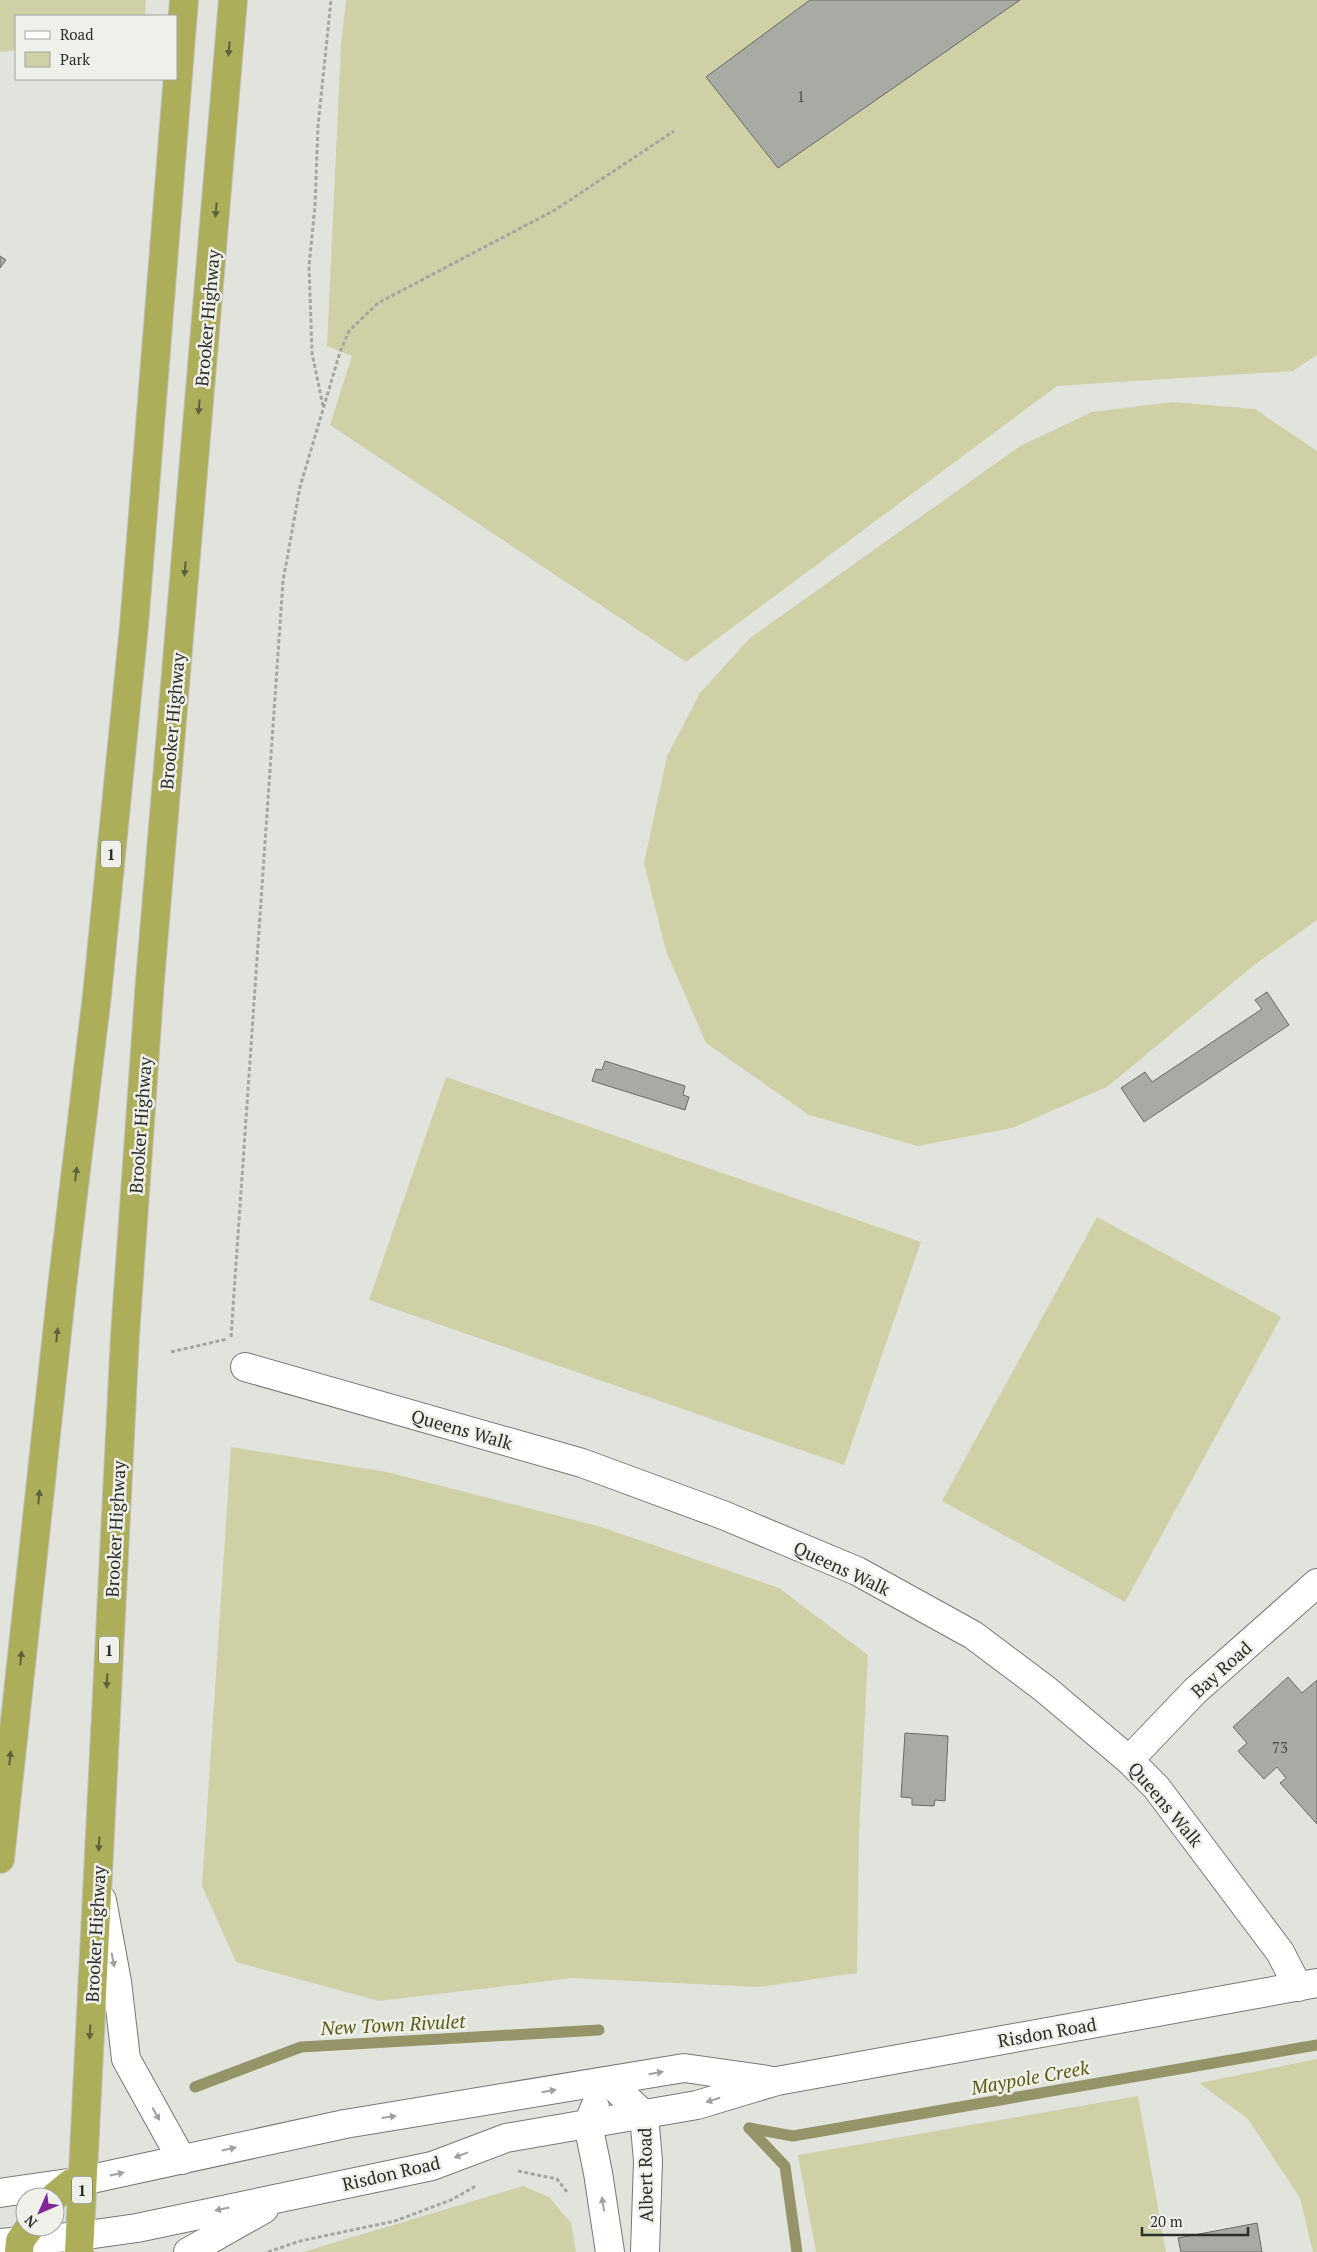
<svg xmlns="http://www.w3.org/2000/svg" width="1317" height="2252" viewBox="0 0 1317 2252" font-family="'PT Serif',serif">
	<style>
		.green { fill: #cfd0a6 }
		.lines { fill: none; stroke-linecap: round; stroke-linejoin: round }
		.stream { stroke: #949468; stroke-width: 11 }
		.building { fill: #a9aaa4; stroke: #6a6a66 }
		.minor-casing { stroke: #787873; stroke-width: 30 }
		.highway-casing { stroke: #c0c0bf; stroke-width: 30 }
		.path { stroke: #a5a5a1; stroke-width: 3; stroke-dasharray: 4 2.5; stroke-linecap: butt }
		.minor { stroke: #fff; stroke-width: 28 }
		.highway { stroke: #adae59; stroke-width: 28 }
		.oneway { fill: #60603d }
		.oneway2 { fill: #a0a09f }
		.labels { text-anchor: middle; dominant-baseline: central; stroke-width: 5; stroke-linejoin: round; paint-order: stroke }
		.number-label { font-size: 15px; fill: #4b4c48 }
		.shield { fill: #f0f0eb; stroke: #676764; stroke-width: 1 }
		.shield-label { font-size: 16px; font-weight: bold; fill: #2c2c2a }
		.street-label { font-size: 18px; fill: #2c2c2a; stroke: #f0f0eb }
		.water-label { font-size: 19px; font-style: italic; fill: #5b5b12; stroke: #f0f0eb }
	</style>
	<rect width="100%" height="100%" fill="#e3e3de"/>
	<!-- green -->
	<g class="green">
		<path d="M0,0H146L145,16H16V50L0,52Z"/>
		<path d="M346,0H1317V355L1293,371L1057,386L686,662L330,425L352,356L327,346L341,45Z"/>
		<path d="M1172,402L1255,409L1317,451V920L1253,966L1107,1087L1012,1128L918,1146L809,1115L706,1043L666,951L644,863L667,756L700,693L750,638L1020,446L1092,412Z"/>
		<path d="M446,1077L921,1242L844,1465L369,1300Z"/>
		<path d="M1097,1217L1281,1317L1125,1602L942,1501Z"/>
		<path d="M231,1447L387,1472L598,1526L779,1588L868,1655L859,1834L857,1973L758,1987L572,1978L379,2001L236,1962L202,1886Z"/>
		<path d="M1317,2059V2252H1313L1300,2198L1248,2119L1199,2083Z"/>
		<path d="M1138,2096L1166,2252H816L798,2155Z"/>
		<path d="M523,2186L549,2197L571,2223L576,2252H303Z"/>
	</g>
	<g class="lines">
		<!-- stream -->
		<g class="stream">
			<path d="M195,2087L301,2047L599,2030"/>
			<path d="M749,2128L793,2136L1317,2045"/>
			<path d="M749,2128L785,2166L797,2252"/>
		</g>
	</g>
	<!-- building -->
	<g class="building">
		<path d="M810,0H1020L778,168L706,77Z"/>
		<path d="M0,256L6,260L0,268Z"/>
		<path d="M1267,992L1289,1025L1144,1122L1121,1088L1145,1072L1152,1082L1262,1009L1255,1000Z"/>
		<path d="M605,1061L685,1086L683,1095L689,1097L685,1110L592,1081L596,1069L602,1070Z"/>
		<path d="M1288,1677L1302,1693L1317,1680V1824L1280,1783L1286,1778L1277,1767L1264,1779L1238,1751L1247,1743L1233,1727Z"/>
		<path d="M905,1733L948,1736L945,1801L935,1800L934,1806L912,1805V1798L901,1797Z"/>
		<path d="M1257,2223L1262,2252H1181L1178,2238Z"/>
	</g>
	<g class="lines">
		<!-- minor casing -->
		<g class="minor-casing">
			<g id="minor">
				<path d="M245,1367L582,1463L723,1515L857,1571L973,1635L1045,1689L1129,1760L1156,1787L1280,1952L1298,1987"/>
				<path d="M1129,1760L1195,1691L1317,1583"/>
				<path d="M102,1900L117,1982L126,2059L182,2160"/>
				<path d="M608,2081L644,2115L648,2161L645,2252"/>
				<path d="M595,2107L588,2124L598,2173L610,2252"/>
				<path d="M0,2193L82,2181L345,2124L684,2068L768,2080"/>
				<path d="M0,2243L80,2236L137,2228L432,2166L506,2138L697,2105L777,2081L1317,1983"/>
				<path d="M188,2252L264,2209"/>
			</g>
		</g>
		<!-- highway casing -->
		<g class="highway-casing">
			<g id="highway">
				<path d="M0,1859L62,1287L97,995L134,626L184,0"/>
				<path d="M54,2197L71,2183"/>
				<path d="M19,2252L20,2241L30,2227"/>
				<path d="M79,2252L125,1335L150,980L233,0"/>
			</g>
		</g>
		<!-- path -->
		<g class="path">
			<path d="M323,406L312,353L309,266L315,206L318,126L331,0"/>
			<path d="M231,1337L283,581L300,487L340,352L349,331L378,303L555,210L674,131"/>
			<path d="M171,1352L227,1339"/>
			<path d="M518,2171L557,2179L567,2192"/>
			<path d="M268,2252L300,2241L395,2221L451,2200L476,2186"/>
		</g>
		<!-- minor -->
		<use href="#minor" class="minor"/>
		<!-- highway -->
		<use href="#highway" class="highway"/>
	</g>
	<!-- one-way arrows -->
	<defs><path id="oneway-solid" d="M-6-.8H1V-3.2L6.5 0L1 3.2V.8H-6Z" transform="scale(1.25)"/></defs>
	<g class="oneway">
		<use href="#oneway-solid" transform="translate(229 49) rotate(95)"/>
		<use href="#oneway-solid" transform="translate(216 210) rotate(95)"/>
		<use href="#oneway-solid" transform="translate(199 407) rotate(95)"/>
		<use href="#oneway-solid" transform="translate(185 569) rotate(95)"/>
		<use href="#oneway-solid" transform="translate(76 1174) rotate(-83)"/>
		<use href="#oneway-solid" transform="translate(57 1335) rotate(-84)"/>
		<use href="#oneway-solid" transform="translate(39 1497) rotate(-84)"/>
		<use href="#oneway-solid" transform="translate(21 1658) rotate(-84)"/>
		<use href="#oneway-solid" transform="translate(107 1681) rotate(93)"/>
		<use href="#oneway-solid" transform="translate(10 1758) rotate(-84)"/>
		<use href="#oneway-solid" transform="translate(99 1844) rotate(93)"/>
		<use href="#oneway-solid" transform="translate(90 2032) rotate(93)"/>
	</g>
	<g class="oneway2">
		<use href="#oneway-solid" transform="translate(113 1960) rotate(79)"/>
		<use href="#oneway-solid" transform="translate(656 2073) rotate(-10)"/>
		<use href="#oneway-solid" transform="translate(549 2091) rotate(-10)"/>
		<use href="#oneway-solid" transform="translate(713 2100) rotate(163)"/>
		<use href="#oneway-solid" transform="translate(156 2114) rotate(61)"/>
		<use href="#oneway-solid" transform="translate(389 2117) rotate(-8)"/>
		<use href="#oneway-solid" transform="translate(229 2149) rotate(-12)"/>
		<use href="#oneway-solid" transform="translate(461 2155) rotate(159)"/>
		<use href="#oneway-solid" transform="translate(117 2174) rotate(-12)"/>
		<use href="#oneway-solid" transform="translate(603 2204) rotate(-99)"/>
		<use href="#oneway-solid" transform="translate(222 2209) rotate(168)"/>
	</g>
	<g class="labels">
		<!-- number labels -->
		<g class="number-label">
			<text x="801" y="96">1</text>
			<text x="1280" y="1747">73</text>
		</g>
		<!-- shield labels -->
		<g class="shield">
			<rect x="101" y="840.5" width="20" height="27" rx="4"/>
			<rect x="99" y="1636.5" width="20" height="27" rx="4"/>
			<rect x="72" y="2176.5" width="20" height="27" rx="4"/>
		</g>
		<g class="shield-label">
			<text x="111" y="854">1</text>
			<text x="109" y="1650">1</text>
			<text x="82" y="2190">1</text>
		</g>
		<!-- street labels -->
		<g class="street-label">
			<text transform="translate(207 318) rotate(-85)">Brooker Highway</text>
			<text transform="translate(172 721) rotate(-85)">Brooker Highway</text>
			<text transform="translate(140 1125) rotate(-86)">Brooker Highway</text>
			<text transform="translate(462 1429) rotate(16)">Queens Walk</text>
			<text transform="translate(115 1529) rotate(-87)">Brooker Highway</text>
			<text transform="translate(842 1568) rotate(25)">Queens Walk</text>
			<text transform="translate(1221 1669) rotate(-42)">Bay Road</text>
			<text transform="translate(1166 1804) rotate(50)">Queens Walk</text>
			<text transform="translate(95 1934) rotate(-87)">Brooker Highway</text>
			<text transform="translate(1047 2032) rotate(-10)">Risdon Road</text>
			<text transform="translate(391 2173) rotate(-13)">Risdon Road</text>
			<text transform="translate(645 2175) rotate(-91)">Albert Road</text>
		</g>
		<!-- water labels -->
		<g class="water-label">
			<text transform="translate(393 2024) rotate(-3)">New Town Rivulet</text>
			<text transform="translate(1030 2077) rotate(-10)">Maypole Creek</text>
		</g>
	</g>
	<!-- legend -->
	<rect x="15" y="15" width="162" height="65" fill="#f0f0eb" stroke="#a2a29e"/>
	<rect x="25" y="31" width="25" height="8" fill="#ffffff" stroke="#a2a29e"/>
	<text x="60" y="40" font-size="15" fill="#2c2c2a">Road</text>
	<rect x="25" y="52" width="25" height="15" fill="#cfd0a6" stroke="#a2a29e"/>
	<text x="60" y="65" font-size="15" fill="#2c2c2a">Park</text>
	<!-- north arrow -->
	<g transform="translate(40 2212) rotate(225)"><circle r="24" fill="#f0f0eb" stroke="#a2a29e"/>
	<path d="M0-4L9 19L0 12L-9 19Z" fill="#802795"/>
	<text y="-8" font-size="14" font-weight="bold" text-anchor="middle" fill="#2c2c2a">N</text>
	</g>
	<!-- scale -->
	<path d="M1142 2227v8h106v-8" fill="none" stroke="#2c2c2a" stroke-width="2.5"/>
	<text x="1150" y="2227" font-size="15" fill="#2c2c2a" stroke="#f0f0eb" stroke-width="4" paint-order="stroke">20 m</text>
</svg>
